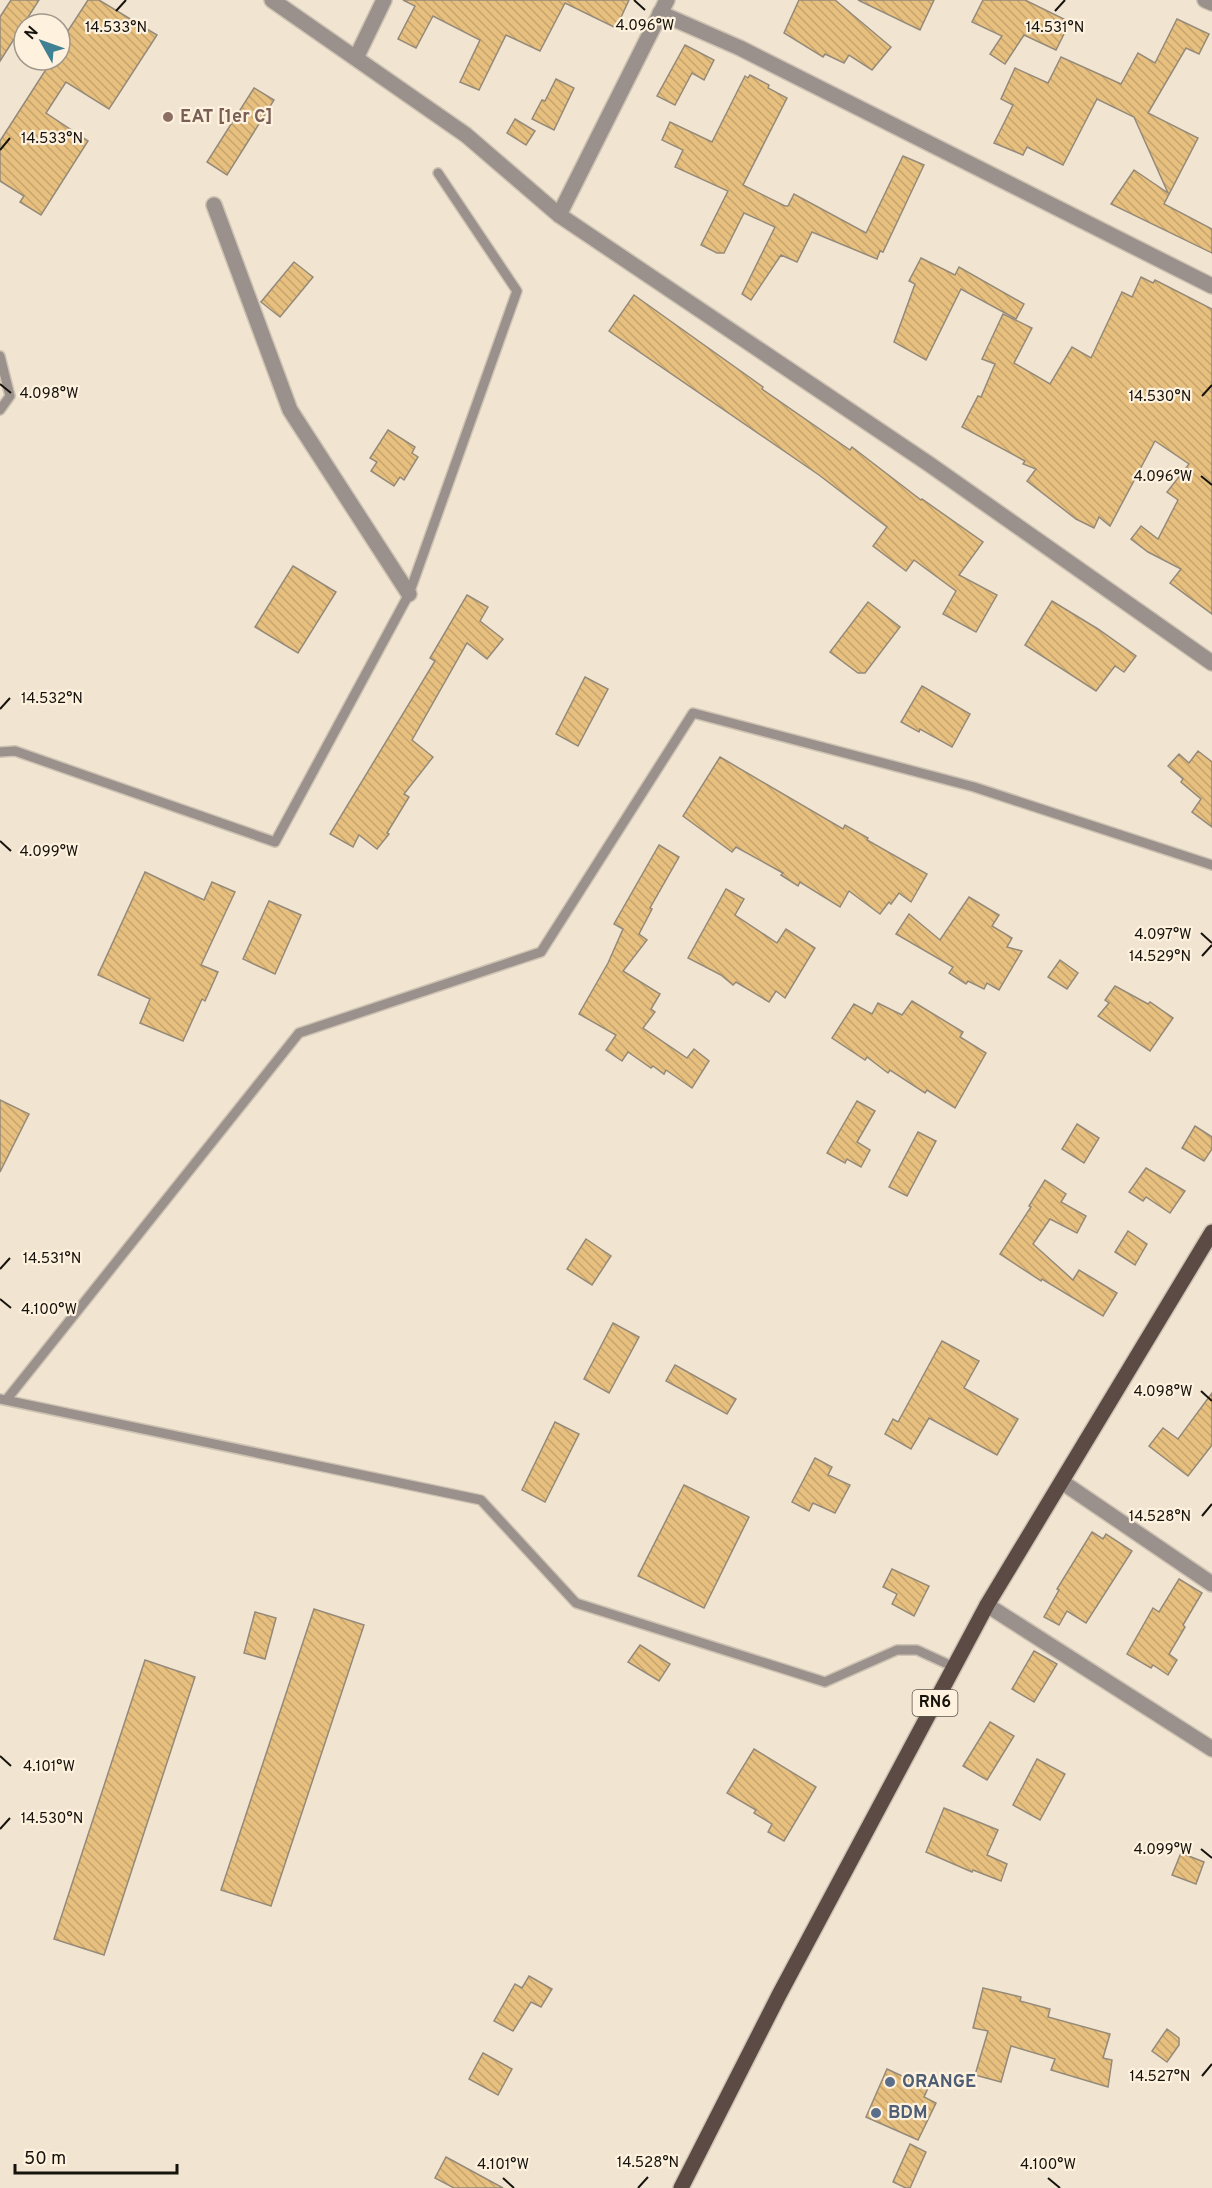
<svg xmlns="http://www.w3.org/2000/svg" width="1212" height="2188" viewBox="0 0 1212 2188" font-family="Overpass,sans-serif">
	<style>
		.building { fill: url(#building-back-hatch); stroke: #958a79; stroke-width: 1.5 }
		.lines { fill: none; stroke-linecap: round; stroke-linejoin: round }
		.lane-casing { stroke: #cec3b2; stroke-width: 12 }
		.street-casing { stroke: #cec3b2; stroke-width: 18 }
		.primary-casing { stroke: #cec3b2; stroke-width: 18 }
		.lane { stroke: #9a908c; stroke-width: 9 }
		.street { stroke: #9a908c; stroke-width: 15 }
		.primary { stroke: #5b4b44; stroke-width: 15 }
		.ticks { fill: none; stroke: #16120c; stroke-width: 2 }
		.education-dot { fill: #8d6e63; stroke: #fef2df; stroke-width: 2 }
		.service-dot { fill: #5c6f8a; stroke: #fef2df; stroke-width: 2 }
		.labels { text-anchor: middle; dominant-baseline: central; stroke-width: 4.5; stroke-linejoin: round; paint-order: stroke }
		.shield { fill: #fef2df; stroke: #5c554b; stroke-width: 1.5 }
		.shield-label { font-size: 16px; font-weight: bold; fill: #16120c }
		.education-label { font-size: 18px; font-weight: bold; fill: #785e54; stroke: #fef2df; text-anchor: start }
		.service-label { font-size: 18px; font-weight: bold; fill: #4e5e75; stroke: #fef2df; text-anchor: start }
		.ticks-label { font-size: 15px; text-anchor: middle; fill: #16120c; stroke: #fef2df; stroke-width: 4.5; stroke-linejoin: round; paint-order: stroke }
	</style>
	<defs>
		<pattern id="building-back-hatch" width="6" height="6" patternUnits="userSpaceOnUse" patternTransform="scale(1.5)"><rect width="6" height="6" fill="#e7c07f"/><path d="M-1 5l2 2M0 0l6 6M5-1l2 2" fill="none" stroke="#c5a46d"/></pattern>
	</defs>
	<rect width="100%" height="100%" fill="#f1e5d2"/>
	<!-- building -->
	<g class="building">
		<path d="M11,0H39L0,61V17Z"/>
		<path d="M88,0H99L157,35L109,109L66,82L46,113L88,141L41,215L20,202L24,196L0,181V141L52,60H60V43Z"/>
		<path d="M403,0H629L616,28L565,3L540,51L506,35L479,90L460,82L480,40L433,16L416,48L398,39L415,6Z"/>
		<path d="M799,0H835L891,47L872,70L849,55L844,63L825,54L823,57L784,33Z"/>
		<path d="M858,0H934L920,30Z"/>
		<path d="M983,0H1025L1070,22L1056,50L1024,35L1005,64L990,54L1002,36L972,22Z"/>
		<path d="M1177,19L1209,34L1199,54L1186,48L1148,113L1198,138L1164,204L1212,229V253L1111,204L1134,170L1168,193L1134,117L1097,99L1063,165L1027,147L1023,155L994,143L1013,105L1001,99L1015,68L1048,83L1061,57L1121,84L1138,53L1155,63Z"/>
		<path d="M685,45L714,60L704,80L692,73L675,105L657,96Z"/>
		<path d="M750,75L769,85L768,88L787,98L743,185L785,206H788L794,194L866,233L903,156L924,165L883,252L880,251L877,259L812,232L797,262L781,255L751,300L742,294L775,227L744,213L724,253H717L701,245L728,191L675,167L683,150L662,140L670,122L712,142L745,76L748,78Z"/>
		<path d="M556,79L574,88L554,130L532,119L542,100L545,101Z"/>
		<path d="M254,88L274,100L227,175L207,162Z"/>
		<path d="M515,119L535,131L526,145L507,133Z"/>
		<path d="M921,258L955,275L959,267L1024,304L1016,319L961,289L926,360L894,342L915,284L909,281Z"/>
		<path d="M294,262L313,277L280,317L261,302Z"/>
		<path d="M1141,277L1153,283L1155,280L1212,309V614L1170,583L1181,569L1148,552L1131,539L1141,526L1158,539L1178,500L1167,492L1189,464L1155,441L1110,526L1099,517L1094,528L1076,519L1027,481L1036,469L1023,464L1025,461L962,427L978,396L981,397L995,364L982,359L1003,314L1032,328L1014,363L1050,384L1072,347L1091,358L1122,292L1132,297Z"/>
		<path d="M634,295L763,387L762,389L850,450L852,447L921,500L922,499L983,542L959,575L997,595L976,632L943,614L956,591L914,560L906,571L873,546L887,527L819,475L609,331Z"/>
		<path d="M388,430L415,447L412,453L418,457L404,480L400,477L394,486L371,471L377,462L370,458Z"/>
		<path d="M293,566L336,592L298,653L255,627Z"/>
		<path d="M467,595L488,607L480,621L503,639L487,659L467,643L412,740L433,757L404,794L409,797L387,833L389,834L377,849L359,835L353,847L330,834L435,661L430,658Z"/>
		<path d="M1052,601L1098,629L1136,656L1124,672L1115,666L1096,691L1025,645Z"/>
		<path d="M868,602L900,627L865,673H858L830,652Z"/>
		<path d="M585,677L608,689L578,746L556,734Z"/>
		<path d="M922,686L970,714L952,747L920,729L919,732L901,722Z"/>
		<path d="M1198,751L1212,762V827L1192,812L1201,799L1181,782L1183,779L1168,766L1179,754L1189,763Z"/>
		<path d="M720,757L843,829L845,825L868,838L867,840L927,874L911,902L899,893L891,904L889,902L880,914L849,891L840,907L800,882L798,886L781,875L783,873L736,847L732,852L691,822L683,816Z"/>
		<path d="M659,845L679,857L650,908L652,909L639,934L647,940L623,971L660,994L651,1009L655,1012L643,1028L687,1058L694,1049L709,1061L692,1088L666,1070L664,1074L653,1066L651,1068L628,1052L622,1061L606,1050L616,1035L579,1014L608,963L623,929L614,924Z"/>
		<path d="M145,872L204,900L212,882L235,892L201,965L218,972L205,1001L202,999L183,1041L140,1023L150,999L98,975Z"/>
		<path d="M726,889L744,899L735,915L777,943L786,929L815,948L785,998L776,991L769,1002L736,982L733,985L721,975L688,958Z"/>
		<path d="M969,897L999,915L992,926L1012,938L1007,947L1022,951L999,990L987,983L984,989L968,981L966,984L949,973L953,967L896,934L909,914L940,940Z"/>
		<path d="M269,901L301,915L275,974L243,959Z"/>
		<path d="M1060,960L1078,973L1067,989L1048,977Z"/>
		<path d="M1115,986L1148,1004L1150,1002L1173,1018L1150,1051L1098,1016L1109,1003L1105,1000Z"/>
		<path d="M912,1001L963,1032L960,1037L986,1053L955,1108L927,1090L925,1093L890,1070L888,1073L867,1057L865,1060L832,1038L854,1004L872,1014L878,1003L902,1015Z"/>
		<path d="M0,1100L29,1114L0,1172Z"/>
		<path d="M857,1101L875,1111L857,1142L870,1150L861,1167L847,1159L845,1163L827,1153Z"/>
		<path d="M1077,1124L1099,1138L1084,1163L1062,1149Z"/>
		<path d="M1195,1126L1212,1137V1149L1204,1161L1182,1148Z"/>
		<path d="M918,1132L936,1141L907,1196L889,1187Z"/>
		<path d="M1146,1168L1185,1191L1170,1213L1146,1197L1143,1201L1129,1192Z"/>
		<path d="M1045,1180L1066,1194L1061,1202L1086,1216L1077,1233L1050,1219L1033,1244L1073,1280L1079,1270L1117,1293L1103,1316L1042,1279L1041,1281L1000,1254L1031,1207L1029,1206Z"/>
		<path d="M1128,1231L1147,1244L1135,1265L1115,1252Z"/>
		<path d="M586,1239L611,1256L592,1285L567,1269Z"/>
		<path d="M613,1323L639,1337L609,1393L584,1379Z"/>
		<path d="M942,1341L979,1361L964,1388L1018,1419L997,1455L929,1418L911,1449L885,1434L893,1419L898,1422Z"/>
		<path d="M675,1365L736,1399L727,1414L666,1381Z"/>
		<path d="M1212,1393V1445L1188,1476L1149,1446L1163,1428L1178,1439Z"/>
		<path d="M555,1422L579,1434L545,1502L522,1490Z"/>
		<path d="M815,1458L832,1467L828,1475L850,1485L835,1513L813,1503L809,1511L792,1502Z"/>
		<path d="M684,1485L749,1517L704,1608L638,1576Z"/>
		<path d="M1092,1532L1103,1539L1106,1534L1132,1551L1086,1623L1067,1611L1059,1625L1044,1617L1059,1590L1057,1589Z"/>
		<path d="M892,1569L929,1586L914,1616L892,1604L897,1594L883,1587Z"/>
		<path d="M1179,1579L1202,1593L1183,1625L1185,1627L1169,1654L1177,1660L1168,1675L1153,1665L1151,1668L1127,1654L1153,1608L1159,1612Z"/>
		<path d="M314,1609L364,1625L271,1906L221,1890Z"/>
		<path d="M255,1612L276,1618L265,1659L244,1653Z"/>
		<path d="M640,1645L670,1664L659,1681L628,1662Z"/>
		<path d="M1034,1651L1057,1664L1034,1702L1012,1689Z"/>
		<path d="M145,1660L195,1677L104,1955L54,1939Z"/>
		<path d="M990,1722L1014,1736L987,1780L963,1766Z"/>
		<path d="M754,1749L816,1787L784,1841L768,1832L772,1824L754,1813L756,1810L727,1793Z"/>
		<path d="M1037,1759L1065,1774L1040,1820L1013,1805Z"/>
		<path d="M944,1808L998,1830L987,1855L1007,1864L1001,1881L973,1870L972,1872L926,1852Z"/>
		<path d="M1181,1853L1204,1862L1196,1884L1172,1875Z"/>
		<path d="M529,1976L552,1989L541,2007L531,2002L513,2031L494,2021L515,1984L522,1988Z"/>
		<path d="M983,1988L1021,1997L1020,2001L1050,2009L1048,2017L1110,2034L1103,2058L1112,2060L1108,2087L1051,2070L1055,2059L1011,2046L1001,2082L975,2075L988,2031L973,2028Z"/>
		<path d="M1167,2029L1179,2038V2045L1167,2062L1152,2051Z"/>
		<path d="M483,2053L512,2069L498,2095L469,2079Z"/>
		<path d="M887,2069L928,2088L924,2097L936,2103L918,2140L866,2117Z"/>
		<path d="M910,2144L926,2152L910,2188H906L893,2182Z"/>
		<path d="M446,2157L503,2188H454L435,2178Z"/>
	</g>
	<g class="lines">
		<!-- lane casing -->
		<g class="lane-casing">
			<g id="lane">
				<path d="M0,356L10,396L0,410"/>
				<path d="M0,752L15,751L275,842L409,594L517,291L438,173"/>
				<path d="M0,1399L481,1500L576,1603L825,1682L897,1650H917L954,1667"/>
				<path d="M7,1399L299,1033L541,952L693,713L974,787L1212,865"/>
			</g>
		</g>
		<!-- street casing -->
		<g class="street-casing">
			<g id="street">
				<path d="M272,0L466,135L559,215L929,464L1212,663"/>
				<path d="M1205,0L1212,3"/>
				<path d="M660,13L740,48L1212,286"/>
				<path d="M356,58L384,0"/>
				<path d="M214,205L290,410L409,594"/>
				<path d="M559,215L667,0"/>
				<path d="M1062,1482L1212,1584"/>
				<path d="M987,1605L1212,1749"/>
			</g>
		</g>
		<!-- primary casing -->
		<g class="primary-casing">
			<path id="primary" d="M681,2188L779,1995L987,1605L1212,1232"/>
		</g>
		<!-- lane -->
		<use href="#lane" class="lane"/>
		<!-- street -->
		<use href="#street" class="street"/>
		<!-- primary -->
		<use href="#primary" class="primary"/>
	</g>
	<!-- ticks -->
	<path class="ticks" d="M634,0L645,10M116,11L126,0M1055,11L1065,0M0,150L10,138M0,384L11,393M1202,396L1212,385M1201,476L1212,485M0,709L10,698M0,841L11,851M1201,933L1212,943M1202,956L1212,945M0,1269L10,1258M0,1299L11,1308M1201,1391L1212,1401M1202,1516L1212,1504M0,1756L11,1766M0,1829L10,1818M1201,1849L1212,1858M1202,2076L1212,2064M503,2178L514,2188M1048,2178L1060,2188M638,2188L648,2177"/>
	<!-- markers -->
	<circle class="education-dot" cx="168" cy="117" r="6"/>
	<g class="service-dot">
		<circle cx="890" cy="2082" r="6"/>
		<circle cx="876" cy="2113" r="6"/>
	</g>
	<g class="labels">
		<!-- shield labels -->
		<rect class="shield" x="912.5" y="1690" width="45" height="26" rx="4.5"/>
		<g class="shield-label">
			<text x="935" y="1703">RN6</text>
		</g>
		<!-- education labels -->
		<g class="education-label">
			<text x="180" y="117">EAT [1er C]</text>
		</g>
		<!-- service labels -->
		<g class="service-label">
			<text x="902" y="2082">ORANGE</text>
			<text x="888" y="2113">BDM</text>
		</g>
	</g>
	<g class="ticks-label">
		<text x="645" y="30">4.096°W</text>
		<text x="116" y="32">14.533°N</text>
		<text x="1055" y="32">14.531°N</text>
		<text x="52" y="143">14.533°N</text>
		<text x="49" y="398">4.098°W</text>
		<text x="1160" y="401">14.530°N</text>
		<text x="1163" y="481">4.096°W</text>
		<text x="52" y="703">14.532°N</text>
		<text x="49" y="856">4.099°W</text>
		<text x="1163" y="939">4.097°W</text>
		<text x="1160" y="961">14.529°N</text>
		<text x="52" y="1263">14.531°N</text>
		<text x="49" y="1314">4.100°W</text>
		<text x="1163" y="1396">4.098°W</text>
		<text x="1160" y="1521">14.528°N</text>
		<text x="49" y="1771">4.101°W</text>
		<text x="52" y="1823">14.530°N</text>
		<text x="1163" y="1854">4.099°W</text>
		<text x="1160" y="2081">14.527°N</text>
		<text x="648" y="2167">14.528°N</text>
		<text x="503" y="2169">4.101°W</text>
		<text x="1048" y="2169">4.100°W</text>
	</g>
	<!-- north arrow -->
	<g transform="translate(42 42) rotate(310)"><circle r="28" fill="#fef2df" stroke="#a1988b" stroke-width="1.5"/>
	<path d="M0-4.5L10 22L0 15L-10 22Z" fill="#408093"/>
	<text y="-9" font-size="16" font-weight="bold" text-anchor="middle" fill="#16120c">N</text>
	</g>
	<!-- scale -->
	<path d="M15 2164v9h162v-9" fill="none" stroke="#16120c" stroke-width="3"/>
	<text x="24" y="2164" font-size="18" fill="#16120c" stroke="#fef2df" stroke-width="4.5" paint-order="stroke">50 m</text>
</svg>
